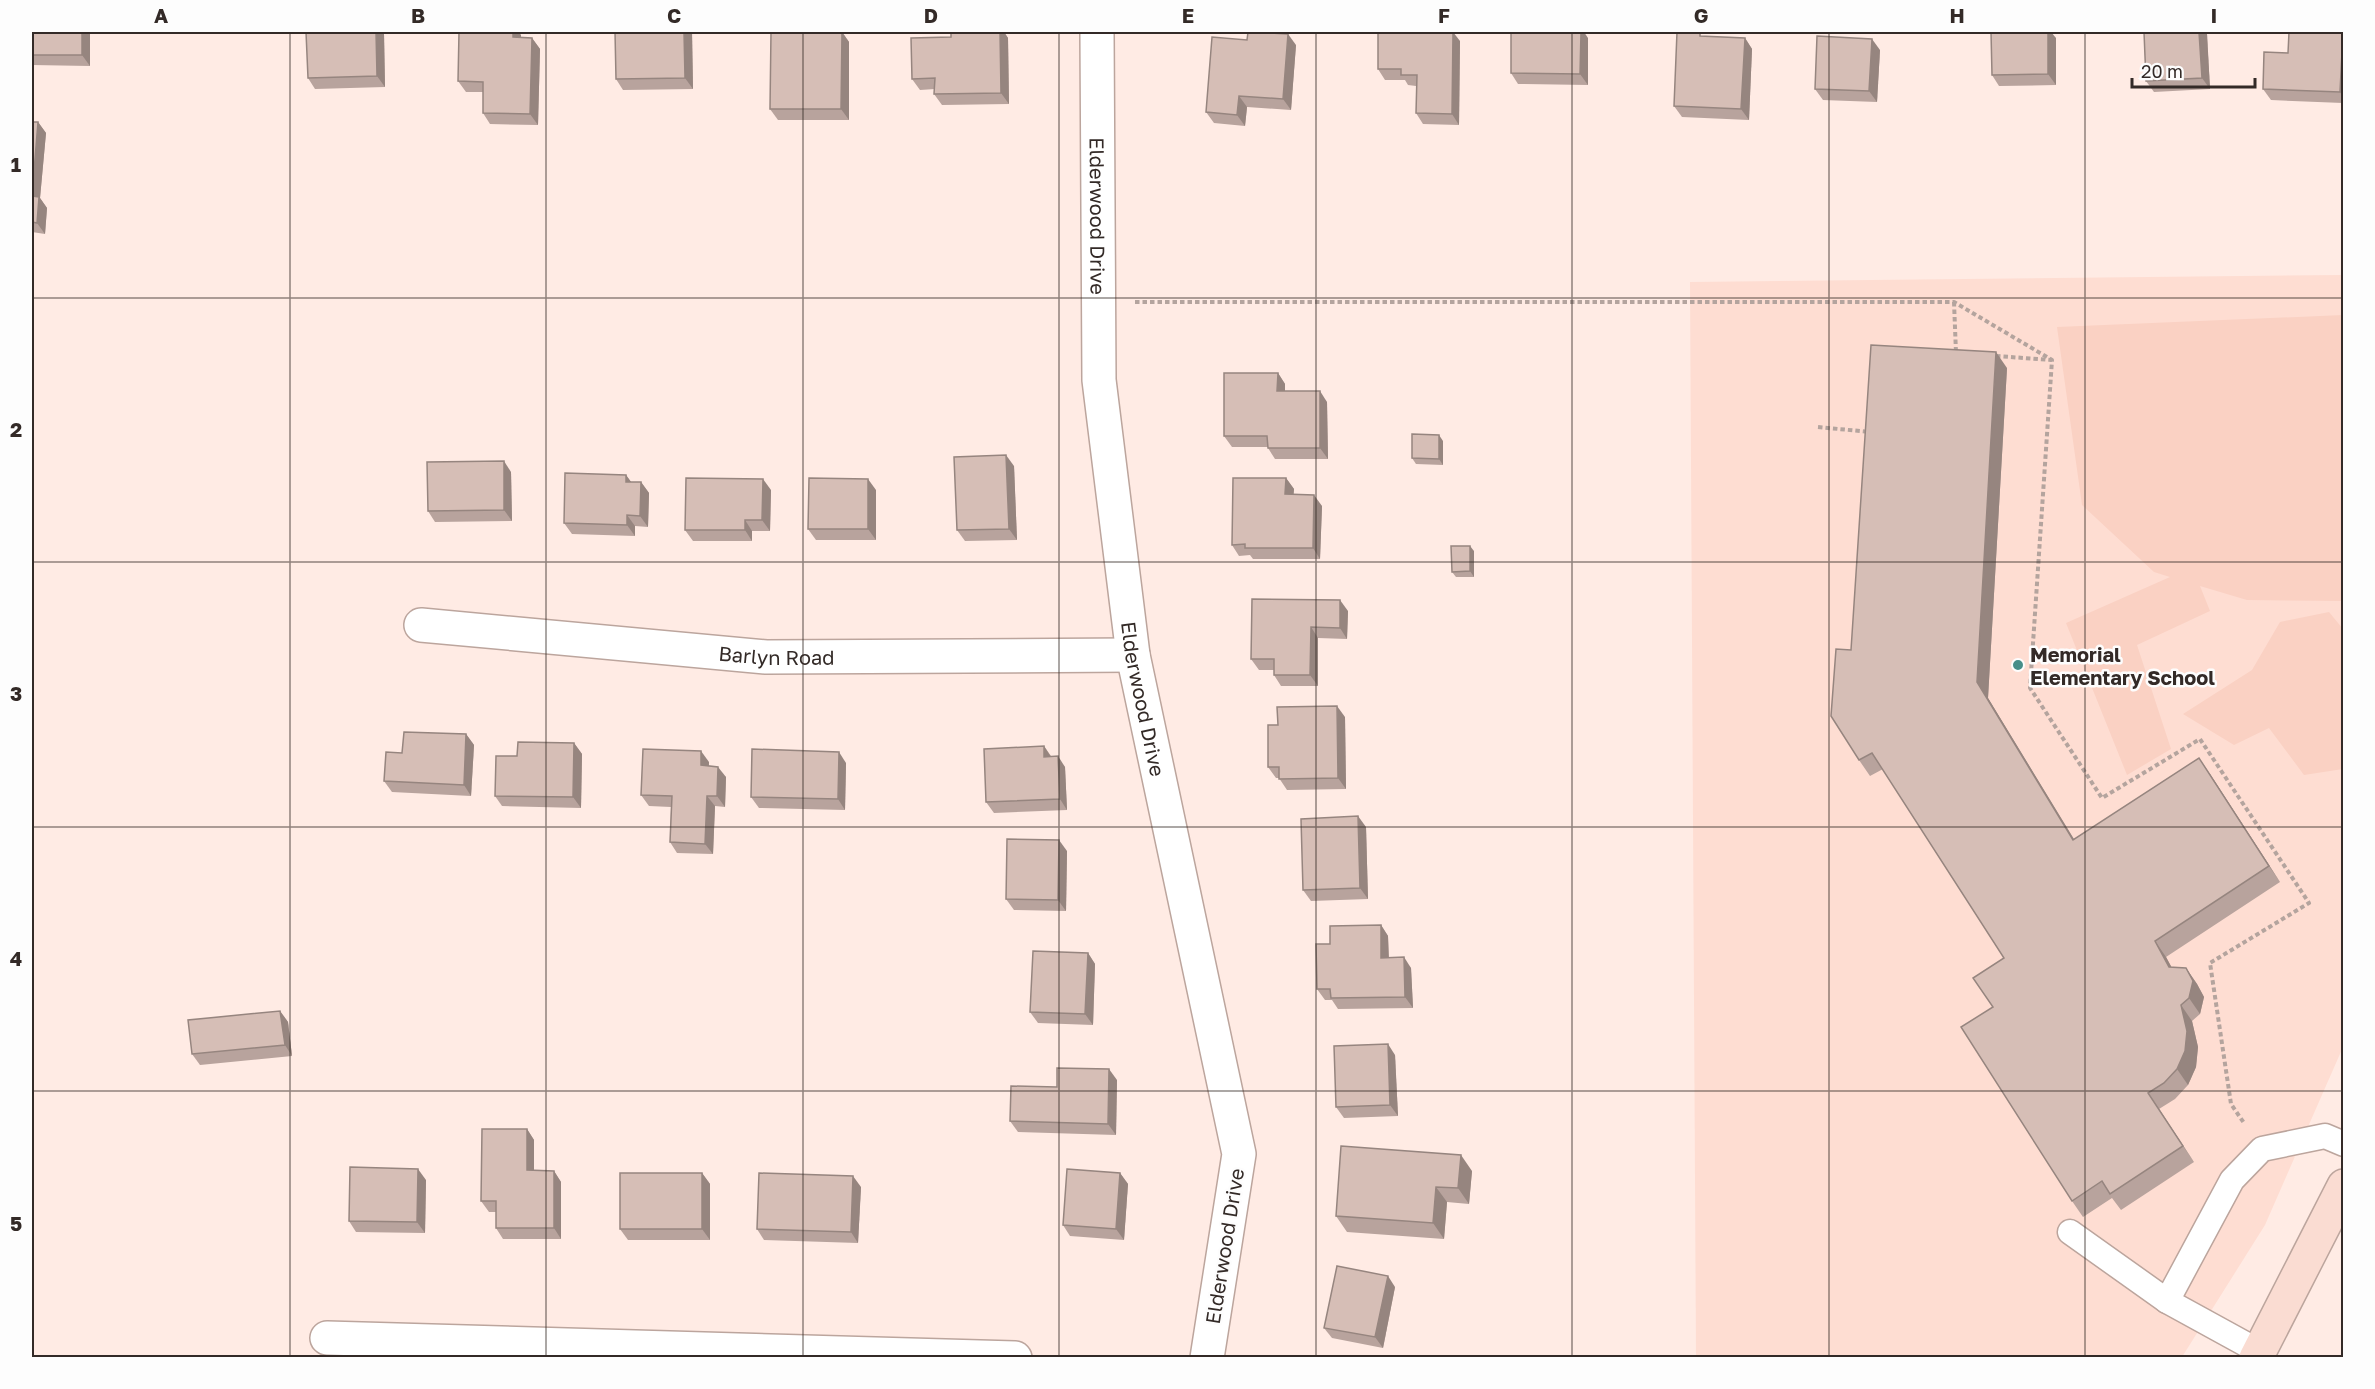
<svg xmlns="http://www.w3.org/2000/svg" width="2375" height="1389" viewBox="0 0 2375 1389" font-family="'Golos Text',sans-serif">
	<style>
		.built { fill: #feddd2 }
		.green { fill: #fad1c3 }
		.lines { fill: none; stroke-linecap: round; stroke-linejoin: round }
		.lane-casing { stroke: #bca59d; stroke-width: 27 }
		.street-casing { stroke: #bca59d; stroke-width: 36 }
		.secondary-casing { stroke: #bca59d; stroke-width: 36 }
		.path { stroke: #b4a49e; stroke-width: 4; stroke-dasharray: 4.5 3; stroke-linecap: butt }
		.lane { stroke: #fff; stroke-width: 24 }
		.street { stroke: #fff; stroke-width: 33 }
		.secondary { stroke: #fadcd2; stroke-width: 33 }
		.wall { fill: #b8a39d }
		.shaded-wall { fill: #96857f }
		.building { fill: #d6beb6; stroke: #96857f; stroke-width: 1.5 }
		.grid { fill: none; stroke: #332a27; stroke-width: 1.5; stroke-opacity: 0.55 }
		.poi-dot { fill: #478e89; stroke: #fdfdfd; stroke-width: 2 }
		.labels { text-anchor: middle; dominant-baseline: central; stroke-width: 5; stroke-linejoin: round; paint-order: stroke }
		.street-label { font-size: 20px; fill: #332a27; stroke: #fdfdfd }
		.poi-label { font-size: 20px; font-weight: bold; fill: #332a27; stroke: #fdfdfd; text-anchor: start }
		.neatline { fill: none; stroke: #332a27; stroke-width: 2 }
		.grid-label { font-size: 20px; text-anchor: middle; font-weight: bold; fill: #332a27 }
	</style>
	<rect width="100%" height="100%" fill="#ffebe4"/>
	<!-- built -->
	<path class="built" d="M2343,275V1047L2265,1225L2182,1357H1696L1690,282Z"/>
	<!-- green -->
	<g class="green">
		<path d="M2343,315V601L2247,600L2200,586L2210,611L2137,645L2171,749L2127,775L2066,623L2170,577L2154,572L2082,505L2057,327Z"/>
		<path d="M2329,612L2343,629V769L2304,775L2269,728L2234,745L2183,714L2252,670L2280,622Z"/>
	</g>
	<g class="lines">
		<!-- lane casing -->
		<g class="lane-casing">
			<g id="lane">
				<path d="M2070,1232L2167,1301L2260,1352"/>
				<path d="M2167,1301L2232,1180L2262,1149L2325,1136L2344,1144"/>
			</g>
		</g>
		<!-- street casing -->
		<g class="street-casing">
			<g id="street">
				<path id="s1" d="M1097,32L1099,380L1133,655L1239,1154L1207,1358"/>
				<path id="s2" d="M421,625L766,657L1133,655"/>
				<path d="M327,1338L1015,1358"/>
			</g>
		</g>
		<!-- secondary casing -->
		<g class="secondary-casing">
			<path id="secondary" d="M2256,1358L2344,1186"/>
		</g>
		<!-- path -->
		<g class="path">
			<path d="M1135,302H1954L2052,360L2030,688L2102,798L2200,739L2309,903L2210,963L2231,1104L2244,1123"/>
			<path d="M1954,302L1956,353"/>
			<path d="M1996,356L2052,360"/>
			<path d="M1818,427L1870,432"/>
		</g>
		<!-- lane -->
		<use href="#lane" class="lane"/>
		<!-- street -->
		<use href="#street" class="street"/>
		<!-- secondary -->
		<use href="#secondary" class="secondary"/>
	</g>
	<!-- wall -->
	<g class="wall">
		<path d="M32,32H90V66L32,65Z"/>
		<path d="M486,32H518L521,35V37L532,38L540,49L538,125L490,124L483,113V92H466L458,81Z"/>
		<path d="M615,32H692L693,89L623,90L616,79Z"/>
		<path d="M842,32L849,42V120H778L770,109Z"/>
		<path d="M951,32H1004L1008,38L1009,104L942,105L934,94L935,89L920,90L912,79L951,37Z"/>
		<path d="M2144,32H2205L2207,34L2210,89L2154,92L2146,81Z"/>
		<path d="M2343,33V103L2271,100L2263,89L2288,53Z"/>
		<path d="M384,34L385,87L315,89L308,78Z"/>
		<path d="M1703,37L1745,38L1752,49L1749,120L1682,117L1674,106Z"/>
		<path d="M1588,38V85L1518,84L1511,73Z"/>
		<path d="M2056,38V85L1999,86L1992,75Z"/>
		<path d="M1460,41L1459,125L1423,124L1416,113V86L1408,85L1405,80H1385L1378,69Z"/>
		<path d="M1296,45L1291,110L1247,107L1245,126L1214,123L1206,112Z"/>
		<path d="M1880,50L1877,102L1823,100L1815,89Z"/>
		<path d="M32,122H38L46,133L40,198L47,208L45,234L32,232Z"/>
		<path d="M2007,368L1988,698L2074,839L2210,774L2280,882L2166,957L2172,968H2186L2197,984L2204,997L2200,1014L2192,1021L2198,1047L2196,1067L2188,1085L2175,1099L2159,1109L2194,1162L2121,1210L2112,1198L2083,1217L2072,1201L1993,1007L2004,958L1883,769L1870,776L1859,760L1851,650Z"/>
		<path d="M1278,373L1285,384V391L1327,402L1328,459H1275L1268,448V447H1232L1224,436Z"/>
		<path d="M1443,441V465L1416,464L1412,458Z"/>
		<path d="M1014,466L1017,540L965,541L957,530Z"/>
		<path d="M511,472L512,521L435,522L428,511Z"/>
		<path d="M626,475L631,482H641L649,493L648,527L635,526V536L572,534L564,523Z"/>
		<path d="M1286,478L1294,489L1293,494L1322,506L1320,559H1253L1250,555L1239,556L1232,545Z"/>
		<path d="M771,490L770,531H752V541H693L685,530Z"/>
		<path d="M876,490V540H816L808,529Z"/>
		<path d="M1474,551V577H1456L1452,572Z"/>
		<path d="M1252,599L1348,611L1347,639L1318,638V686H1281L1274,675V670H1259L1251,659Z"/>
		<path d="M1345,717L1346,789L1287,790L1279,778H1276L1268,767L1278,725Z"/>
		<path d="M466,734L474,745L471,796L392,792L384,781L402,753Z"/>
		<path d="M574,743L582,754L581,808L502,806L495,796L517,756Z"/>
		<path d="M1044,746L1051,756L1065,767L1067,810L994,813L986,802Z"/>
		<path d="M709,762V766L726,777L725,807L715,806L713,854L677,853L670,842L671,807L649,806L641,795Z"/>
		<path d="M846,763L845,810L759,808L751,797Z"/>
		<path d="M1366,827L1368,899L1311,901L1303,890Z"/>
		<path d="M1067,851L1066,911L1014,910L1006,899Z"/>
		<path d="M1381,925L1388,936L1389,957L1411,968L1413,1008L1338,1009L1332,1000H1325L1317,989L1330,944Z"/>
		<path d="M1088,953L1095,964L1093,1025L1038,1023L1030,1012Z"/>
		<path d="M280,1011L288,1022L292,1056L200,1065L192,1054Z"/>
		<path d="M1395,1055L1398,1116L1344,1118L1336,1107Z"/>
		<path d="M1117,1080L1116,1135L1018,1132L1010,1121L1057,1087Z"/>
		<path d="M527,1129L534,1140V1171H554L561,1182V1239H503L496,1228V1212H489L481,1201Z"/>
		<path d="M1472,1171L1469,1204L1447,1202L1444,1239L1347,1232L1336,1216Z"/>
		<path d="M702,1173L710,1184V1240H628L620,1229Z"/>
		<path d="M1120,1173L1128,1184L1124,1240L1070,1236L1063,1225Z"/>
		<path d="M426,1180L425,1233L356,1232L349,1221Z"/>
		<path d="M861,1187L858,1243L764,1240L757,1229Z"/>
		<path d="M1395,1287L1383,1348L1332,1338L1324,1328Z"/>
	</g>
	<!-- shaded-wall -->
	<g class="shaded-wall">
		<path d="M82,32H90V66L82,55Z"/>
		<path d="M376,32H382L384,34L385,87L377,76Z"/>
		<path d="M513,32H518L521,35V48L513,37Z"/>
		<path d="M684,32H692L693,89L685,78Z"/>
		<path d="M842,32L849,42V120L841,109Z"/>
		<path d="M1000,32H1004L1008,38L1009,104L1001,93Z"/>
		<path d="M1453,32L1460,41L1459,125L1452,114Z"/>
		<path d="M1581,32H1584L1588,38V85L1580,74Z"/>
		<path d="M2048,32H2051L2056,38V85L2048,74Z"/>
		<path d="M2199,32H2205L2207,34L2210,89L2202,78Z"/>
		<path d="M2343,32V97L2340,92Z"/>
		<path d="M1288,34L1296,45L1291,110L1283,99Z"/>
		<path d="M532,38L540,49L538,125L530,114Z"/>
		<path d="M1745,38L1752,49L1749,120L1741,109Z"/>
		<path d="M1872,39L1880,50L1877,102L1869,91Z"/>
		<path d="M1239,96L1247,107L1245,126L1237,115Z"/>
		<path d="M38,122L46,133L40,198L47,208L45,234L37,223L32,196Z"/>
		<path d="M1996,352L2007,368L1988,698L2084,856L2073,840L1977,682Z"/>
		<path d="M1278,373L1285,384V402L1277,391Z"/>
		<path d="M1320,391L1327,402L1328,459L1320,448Z"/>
		<path d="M1439,435L1443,441V465L1439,459Z"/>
		<path d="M1006,455L1014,466L1017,540L1009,529Z"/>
		<path d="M504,461L511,472L512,521L504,510Z"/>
		<path d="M626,475L634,486L626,482Z"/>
		<path d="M1286,478L1294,489L1293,505L1285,494Z"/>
		<path d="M763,479L771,490L770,531L762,520Z"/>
		<path d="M868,479L876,490V540L868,529Z"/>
		<path d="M641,482L649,493L648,527L640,516Z"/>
		<path d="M1314,495L1322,506L1320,559L1313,548Z"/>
		<path d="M627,515L635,526V536L627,525Z"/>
		<path d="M745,520L752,531V541L745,530Z"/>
		<path d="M1470,546L1474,551V577L1470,571Z"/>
		<path d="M1340,600L1348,611L1347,639L1340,628Z"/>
		<path d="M1311,627L1318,638V686L1310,675Z"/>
		<path d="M1337,706L1345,717L1346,789L1338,778Z"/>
		<path d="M466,734L474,745L471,796L464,785Z"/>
		<path d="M574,743L582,754L581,808L573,797Z"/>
		<path d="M1044,746L1051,757H1044Z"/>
		<path d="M701,751L709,762L708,776L701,765Z"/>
		<path d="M839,752L846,763L845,810L838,799Z"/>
		<path d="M1058,756L1065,767L1067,810L1060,799Z"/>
		<path d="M2199,758L2210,774L2280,882L2269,866Z"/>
		<path d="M718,767L726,777L725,807L717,796Z"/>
		<path d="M707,796L715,806L713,854L705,844Z"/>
		<path d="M1358,816L1366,827L1368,899L1360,888Z"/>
		<path d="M1059,840L1067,851L1066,911L1058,900Z"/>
		<path d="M1381,925L1388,936L1389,969L1381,958Z"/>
		<path d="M2155,941L2166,957L2180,983L2169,967Z"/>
		<path d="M1088,953L1095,964L1093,1025L1085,1014Z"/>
		<path d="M1404,957L1411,968L1413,1008L1405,997Z"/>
		<path d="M2186,968L2197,984L2204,997L2200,1014L2189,998Z"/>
		<path d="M2181,1005L2192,1021L2198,1047L2196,1067L2188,1085L2177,1069Z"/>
		<path d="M280,1011L288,1022L292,1056L285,1045Z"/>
		<path d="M1388,1044L1395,1055L1398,1116L1390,1105Z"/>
		<path d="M1109,1069L1117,1080L1116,1135L1108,1124Z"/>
		<path d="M2148,1093L2159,1109L2194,1162L2183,1146Z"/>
		<path d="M527,1129L534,1140V1181L527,1170Z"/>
		<path d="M1461,1155L1472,1171L1469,1204L1458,1188Z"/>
		<path d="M418,1169L426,1180L425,1233L417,1222Z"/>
		<path d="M554,1171L561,1182V1239L554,1228Z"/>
		<path d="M702,1173L710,1184V1240L702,1229Z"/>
		<path d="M1120,1173L1128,1184L1124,1240L1116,1229Z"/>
		<path d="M853,1176L861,1187L858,1243L851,1232Z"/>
		<path d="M1436,1187L1447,1202L1444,1239L1433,1223Z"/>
		<path d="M1388,1276L1395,1287L1383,1348L1375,1337Z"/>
	</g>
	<!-- building -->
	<g class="building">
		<rect x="32" y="32" width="50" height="23"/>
		<path d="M306,32H376L377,76L308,78Z"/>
		<path d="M459,32L486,33V32H513V37L532,38L530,114L483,113V82L458,81Z"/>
		<path d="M615,32H684L685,78L616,79Z"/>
		<path d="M771,32H842L841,109H770Z"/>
		<path d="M951,32H1000L1001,93L934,94L935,78L912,79L911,38L951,37Z"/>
		<path d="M1248,32L1288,34L1283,99L1239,96L1237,115L1206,112L1212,37L1247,40Z"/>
		<path d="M1378,32H1453L1452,114L1416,113L1417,75H1401V69H1378Z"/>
		<path d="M1511,32H1581L1580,74L1511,73Z"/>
		<path d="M1677,32H1700V36L1745,38L1741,109L1674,106Z"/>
		<path d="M1991,32H2048V74L1992,75Z"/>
		<path d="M2144,32H2199L2202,78L2146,81Z"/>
		<path d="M2289,32H2343L2340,92L2263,89L2264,52L2288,53Z"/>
		<path d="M1817,36L1872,39L1869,91L1815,89Z"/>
		<path d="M32,122H38L32,196Z"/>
		<path d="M32,196L39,197L37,223L32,222Z"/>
		<path d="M1871,345L1996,352L1977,682L2073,840L2199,758L2269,866L2155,941L2169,967L2186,968L2193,981L2189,998L2181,1005L2187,1031L2185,1051L2177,1069L2164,1083L2148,1093L2183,1146L2110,1194L2102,1181L2072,1201L1961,1027L1993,1007L1973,978L2004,958L1872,753L1859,760L1831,716L1836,649L1851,650Z"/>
		<path d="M1224,373H1278L1277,391H1320V448H1268L1267,436H1224Z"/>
		<path d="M1412,434L1439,435V459L1412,458Z"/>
		<path d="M1006,455L1009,529L957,530L954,457Z"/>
		<path d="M504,461V510L428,511L427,462Z"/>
		<path d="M565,473L626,475V482H641L640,516L627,515V525L564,523Z"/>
		<path d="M686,478L763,479L762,520H745V530H685Z"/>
		<path d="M809,478L868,479V529H808Z"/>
		<path d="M1233,478H1286L1285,494L1314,495L1313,548H1245V544L1232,545Z"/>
		<path d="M1451,546H1470V571L1452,572Z"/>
		<path d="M1252,599L1340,600V628L1311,627L1310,675H1274V659H1251Z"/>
		<path d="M1337,706L1338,778L1279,779V767H1268V725H1278L1277,707Z"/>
		<path d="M404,732L466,734L464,785L384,781L386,752L402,753Z"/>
		<path d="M518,742L574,743L573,797L495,796L496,756H517Z"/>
		<path d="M1044,746V757L1058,756L1060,799L986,802L984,749Z"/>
		<path d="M643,749L701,751V765L718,767L717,796H707L705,844L670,842L672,796L641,795Z"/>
		<path d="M752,749L839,752L838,799L751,797Z"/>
		<path d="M1358,816L1360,888L1303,890L1301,819Z"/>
		<path d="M1007,839L1059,840L1058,900L1006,899Z"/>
		<path d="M1381,925V958L1404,957L1405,997L1331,998L1330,989H1317L1316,944H1330V926Z"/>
		<path d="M1033,951L1088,953L1085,1014L1030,1012Z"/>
		<path d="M280,1011L285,1045L192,1054L188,1020Z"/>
		<path d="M1388,1044L1390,1105L1336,1107L1334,1046Z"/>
		<path d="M1057,1068L1109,1069L1108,1124L1010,1121L1011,1086L1057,1087Z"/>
		<path d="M482,1129H527V1170L554,1171V1228H496V1201H481Z"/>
		<path d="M1341,1146L1461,1155L1458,1188L1436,1187L1433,1223L1336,1216Z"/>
		<path d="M350,1167L418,1169L417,1222L349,1221Z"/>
		<path d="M1067,1169L1120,1173L1116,1229L1063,1225Z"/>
		<rect x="620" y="1173" width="82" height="56"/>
		<path d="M759,1173L853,1176L851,1232L757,1229Z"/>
		<path d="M1337,1266L1388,1276L1375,1337L1324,1328Z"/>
	</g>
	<!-- grid -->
	<path class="grid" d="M290,32V1358M546,32V1358M803,32V1358M1059,32V1358M1316,32V1358M1572,32V1358M1829,32V1358M2085,32V1358M32,298H2344M32,562H2344M32,827H2344M32,1091H2344"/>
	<!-- markers -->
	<circle class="poi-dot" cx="2018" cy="665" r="6"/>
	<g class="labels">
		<!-- street labels -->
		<g class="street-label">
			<text stroke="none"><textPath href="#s1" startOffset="184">Elderwood Drive</textPath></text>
			<text stroke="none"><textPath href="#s2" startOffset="357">Barlyn Road</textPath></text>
			<text stroke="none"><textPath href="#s1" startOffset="670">Elderwood Drive</textPath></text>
			<text transform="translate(1224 1246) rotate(-81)">Elderwood Drive</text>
		</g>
		<!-- poi labels -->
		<g class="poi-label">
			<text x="2030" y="654">Memorial<tspan x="2030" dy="23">Elementary School</tspan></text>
		</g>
	</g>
	<!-- border -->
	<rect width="2375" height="1389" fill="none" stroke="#fdfdfd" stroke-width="66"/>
	<!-- scale -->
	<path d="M2132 78v9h123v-9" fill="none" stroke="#332a27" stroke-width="3"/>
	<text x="2141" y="78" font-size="18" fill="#332a27" stroke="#fdfdfd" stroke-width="4.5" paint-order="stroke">20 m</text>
	<rect x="33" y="33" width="2309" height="1323" class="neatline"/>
	<g class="grid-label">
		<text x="161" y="23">A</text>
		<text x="418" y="23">B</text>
		<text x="674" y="23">C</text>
		<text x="931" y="23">D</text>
		<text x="1188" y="23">E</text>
		<text x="1444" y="23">F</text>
		<text x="1701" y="23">G</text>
		<text x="1957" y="23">H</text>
		<text x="2214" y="23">I</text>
		<text x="16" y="172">1</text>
		<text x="16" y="437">2</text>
		<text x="16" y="701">3</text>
		<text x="16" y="966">4</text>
		<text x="16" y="1231">5</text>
	</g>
</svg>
